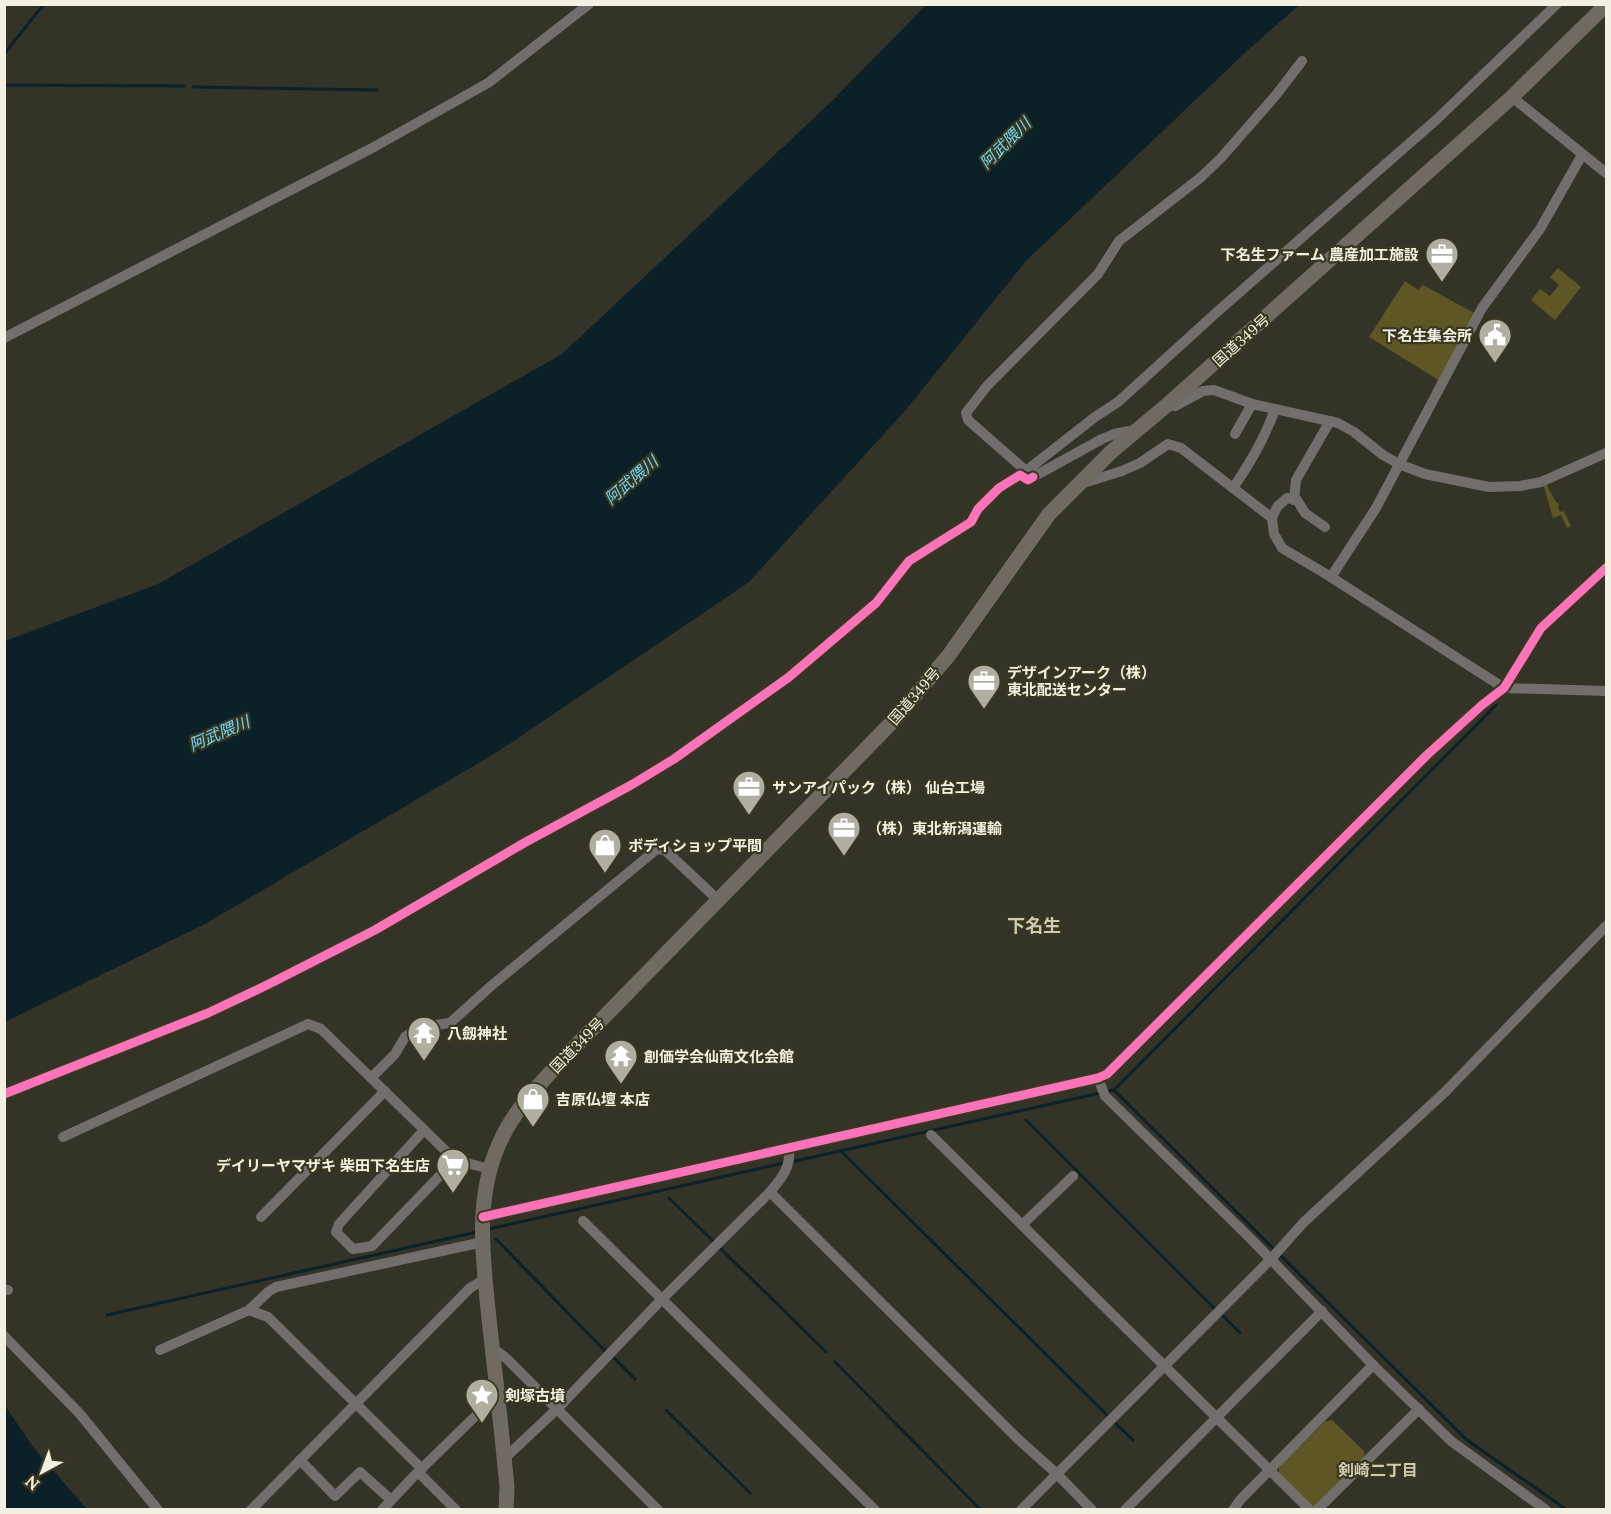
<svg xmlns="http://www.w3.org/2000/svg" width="1611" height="1514" viewBox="0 0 1611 1514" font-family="Lora,'Noto Sans JP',serif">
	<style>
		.green { fill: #5e5624 }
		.water { fill: #0c2127 }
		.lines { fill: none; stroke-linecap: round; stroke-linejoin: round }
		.stream { stroke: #0c2127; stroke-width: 3 }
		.minor { stroke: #726e6c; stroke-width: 10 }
		.highway { stroke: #706a63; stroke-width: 15 }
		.cycleway-casing { stroke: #3a3721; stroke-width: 13 }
		.cycleway { stroke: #fb73b8; stroke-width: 9 }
		.labels { text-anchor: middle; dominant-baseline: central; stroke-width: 4.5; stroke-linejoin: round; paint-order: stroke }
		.poi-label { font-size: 15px; font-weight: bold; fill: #f2f0e3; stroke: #3a3721; text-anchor: start }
		.street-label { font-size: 15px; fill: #f2f0e3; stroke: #3a3721 }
		.water-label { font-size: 16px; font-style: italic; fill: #6dd8fd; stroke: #3a3721 }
		.neighbourhood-label { font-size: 16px; font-weight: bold; fill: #cfcab0; stroke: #3a3721 }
		.quarter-label { font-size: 18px; font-weight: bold; fill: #cfcab0; stroke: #3a3721 }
	</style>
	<rect width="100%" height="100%" fill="#343327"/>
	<!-- green -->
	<g class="green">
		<path d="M1558,268L1581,287L1555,320L1531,300L1540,289L1550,296L1559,285L1550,277Z"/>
		<path d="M1405,281L1418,290L1423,285L1476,314L1440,381L1369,337Z"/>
		<path d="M1546,484L1556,502L1559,504L1558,507L1560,512L1564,511L1571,526L1567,528L1561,515L1553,518L1544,487Z"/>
		<path d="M1332,1420L1364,1451V1457L1318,1506H1311L1279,1476V1467L1326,1421Z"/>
	</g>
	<!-- water -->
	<g class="water">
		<path d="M926,5H1299L1247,51L1027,260L904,412L749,582L499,751L205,924L5,1022V641L158,584L562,354L831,102Z"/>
		<path d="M4,1404L36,1451L87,1509H5Z"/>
	</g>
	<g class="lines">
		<!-- stream -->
		<g class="stream">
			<path d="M4,54L44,4"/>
			<path d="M4,85L184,86"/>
			<path d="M193,87L377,90"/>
			<path d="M1114,1090L1274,1249"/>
			<path d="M1107,1091L1114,1090L1496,705"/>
			<path d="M1026,1120L1214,1308"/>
			<path d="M841,1151L1107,1415"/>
			<path d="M791,1162L1100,1093"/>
			<path d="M669,1198L714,1242"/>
			<path d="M489,1229L784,1163"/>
			<path d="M496,1239L605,1351"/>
			<path d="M721,1249L826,1352"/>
			<path d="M1279,1254L1467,1440L1567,1510"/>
			<path d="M107,1315L477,1232"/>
			<path d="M1222,1315L1240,1333"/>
			<path d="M614,1358L635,1379"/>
			<path d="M835,1362L981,1510"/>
			<path d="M666,1410L750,1493"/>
			<path d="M1114,1422L1133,1440"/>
		</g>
		<!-- minor -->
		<g class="minor">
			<path d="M1512,97L1606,173"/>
			<path d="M4,338L374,147L488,83L589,4"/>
			<path d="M1167,405L1175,406L1203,391L1214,390L1252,404L1338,423L1354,432L1383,455L1399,464L1425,474L1489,487L1520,486L1541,482L1606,453"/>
			<path d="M1135,430L1114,434L1102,439L1033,477L968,420L966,413L987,386L1098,274L1119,241L1200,178L1221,158L1276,95L1302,61"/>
			<path d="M1235,434L1252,404"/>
			<path d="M1026,471L1095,417L1118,402L1217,312L1436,120L1557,4"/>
			<path d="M1080,484L1122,471L1140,463L1168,444L1181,448L1272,518L1274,534L1282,548L1326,574L1504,688L1606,691"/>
			<path d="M1233,488C1251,462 1265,438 1275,409"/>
			<path d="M1294,500L1296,480L1330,421"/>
			<path d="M1272,518L1277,507L1287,498L1297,500L1305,513L1325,527"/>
			<path d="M1331,577L1376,508L1482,308L1540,229L1582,155"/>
			<path d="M371,1078L395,1054L405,1037L420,1027L450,1023L491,986L657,849L665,850L718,900"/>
			<path d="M1098,1078L1105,1096L1250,1238L1373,1365L1451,1441L1546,1510"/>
			<path d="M4,1094L208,1013L267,985L375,930L524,843L633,784L674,759L789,677L876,603L909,561L971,522L978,509L999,488L1020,475L1028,480L1033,477"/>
			<path d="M424,1130L339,1224L336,1232L353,1249L372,1246L455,1160"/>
			<path d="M931,1135L1310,1510"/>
			<path d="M63,1137L308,1024L321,1029L455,1160L490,1169"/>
			<path d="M770,1192L1018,1439L1057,1474L1092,1510"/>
			<path d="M261,1217L385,1091"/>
			<path d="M483,1217L1098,1078L1107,1074L1427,755L1482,705L1504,688L1541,628L1606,568"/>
			<path d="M583,1221L875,1510"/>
			<path d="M1022,1225L1073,1176"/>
			<path d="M4,1289L8,1290"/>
			<path d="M249,1310L268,1317L422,1469"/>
			<path d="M4,1336L80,1414L158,1510"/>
			<path d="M492,1347L507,1359L658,1510"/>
			<path d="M160,1350L249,1310L268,1292L276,1287L483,1242"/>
			<path d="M504,1459L557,1409L661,1300L770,1192C781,1179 793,1165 788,1147"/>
			<path d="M300,1460L335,1496L360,1472L390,1499"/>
			<path d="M418,1472L456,1510"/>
			<path d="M251,1510L470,1288L485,1279"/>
			<path d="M382,1510L415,1475L497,1395"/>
			<path d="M1021,1510L1271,1259L1304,1222L1445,1092L1606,926"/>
			<path d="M1125,1510L1322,1311"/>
			<path d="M1233,1510L1240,1500L1373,1365"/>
			<path d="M1317,1510L1419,1409"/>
		</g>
		<!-- highway -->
		<path class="highway" d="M506,1510L507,1487C502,1434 496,1381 490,1328C484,1267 473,1202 499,1144C513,1111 538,1086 562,1060L897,717L949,655L1049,514L1111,452L1167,405L1512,97L1606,5"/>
		<!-- cycleway casing -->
		<g class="cycleway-casing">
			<g id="cycleway">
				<path d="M4,1094L208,1013L267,985L375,930L524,843L633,784L674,759L789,677L876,603L909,561L971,522L978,509L999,488L1020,475L1028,480L1033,477"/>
				<path d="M483,1217L1098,1078L1107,1074L1427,755L1482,705L1504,688L1541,628L1606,568"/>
			</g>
		</g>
		<!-- cycleway -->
		<use href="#cycleway" class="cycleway"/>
	</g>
	<!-- icons -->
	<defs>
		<g id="office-pin" transform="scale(1.725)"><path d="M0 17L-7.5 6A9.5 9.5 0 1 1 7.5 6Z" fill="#b0aea1" stroke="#3a3721"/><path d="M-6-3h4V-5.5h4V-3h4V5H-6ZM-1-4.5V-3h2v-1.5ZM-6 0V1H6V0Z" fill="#fff"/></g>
		<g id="civic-pin" transform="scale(1.725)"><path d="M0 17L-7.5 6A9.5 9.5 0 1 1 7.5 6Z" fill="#b0aea1" stroke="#3a3721"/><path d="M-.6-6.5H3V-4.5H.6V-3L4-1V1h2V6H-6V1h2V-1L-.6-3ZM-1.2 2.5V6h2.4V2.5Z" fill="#fff"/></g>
		<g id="shop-pin" transform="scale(1.725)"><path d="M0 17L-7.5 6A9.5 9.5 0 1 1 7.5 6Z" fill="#b0aea1" stroke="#3a3721"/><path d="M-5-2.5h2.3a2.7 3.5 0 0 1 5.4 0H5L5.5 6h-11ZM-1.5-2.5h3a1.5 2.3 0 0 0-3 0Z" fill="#fff"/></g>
		<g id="temple-pin" transform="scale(1.725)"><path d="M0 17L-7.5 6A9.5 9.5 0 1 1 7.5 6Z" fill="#b0aea1" stroke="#3a3721"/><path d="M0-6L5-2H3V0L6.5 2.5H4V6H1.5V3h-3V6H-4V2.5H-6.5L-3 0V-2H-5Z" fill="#fff"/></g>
		<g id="supermarket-pin" transform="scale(1.725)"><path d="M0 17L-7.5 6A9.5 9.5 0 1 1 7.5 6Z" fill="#b0aea1" stroke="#3a3721"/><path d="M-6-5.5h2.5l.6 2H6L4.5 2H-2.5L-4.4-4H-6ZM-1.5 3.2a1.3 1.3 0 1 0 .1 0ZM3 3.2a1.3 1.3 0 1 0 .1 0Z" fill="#fff"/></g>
		<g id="sight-pin" transform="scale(1.725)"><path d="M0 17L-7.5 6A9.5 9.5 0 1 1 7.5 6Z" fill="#b0aea1" stroke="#3a3721"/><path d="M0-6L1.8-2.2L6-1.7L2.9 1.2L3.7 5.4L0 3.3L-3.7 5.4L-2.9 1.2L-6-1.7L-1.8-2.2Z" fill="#fff"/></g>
	</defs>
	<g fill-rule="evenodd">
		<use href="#office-pin" x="1442" y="254"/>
		<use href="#civic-pin" x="1495" y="335"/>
		<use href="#office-pin" x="984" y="681"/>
		<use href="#office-pin" x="749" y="787"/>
		<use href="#office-pin" x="844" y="828"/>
		<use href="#shop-pin" x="605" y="845"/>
		<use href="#temple-pin" x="424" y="1033"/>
		<use href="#temple-pin" x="621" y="1056"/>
		<use href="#shop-pin" x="533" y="1099"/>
		<use href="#supermarket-pin" x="453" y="1165"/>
		<use href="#sight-pin" x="482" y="1395"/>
	</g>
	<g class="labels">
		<!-- poi labels -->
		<g class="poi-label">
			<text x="1419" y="254" text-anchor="end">下名生ファーム 農産加工施設</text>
			<text x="1472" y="335" text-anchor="end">下名生集会所</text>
			<text x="1007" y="672">デザインアーク（株）<tspan x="1007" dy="17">東北配送センター</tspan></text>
			<text x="772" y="787">サンアイパック（株） 仙台工場</text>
			<text x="867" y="828">（株）東北新潟運輸</text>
			<text x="628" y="845">ボディショップ平間</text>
			<text x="447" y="1033">八劔神社</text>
			<text x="644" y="1056">創価学会仙南文化会館</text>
			<text x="556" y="1099">吉原仏壇 本店</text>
			<text x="430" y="1165" text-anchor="end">デイリーヤマザキ 柴田下名生店</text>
			<text x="505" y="1395">剣塚古墳</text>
		</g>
		<!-- street labels -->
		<g class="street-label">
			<text transform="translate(1241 340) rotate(-42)">国道349号</text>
			<text transform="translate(914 696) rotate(-49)">国道349号</text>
			<text transform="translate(577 1045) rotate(-46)">国道349号</text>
		</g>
		<!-- water labels -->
		<g class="water-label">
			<text transform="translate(1005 143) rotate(-45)">阿武隈川</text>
			<text transform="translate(631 480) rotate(-41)">阿武隈川</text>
			<text transform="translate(219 733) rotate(-23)">阿武隈川</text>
		</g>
		<!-- neighbourhood labels -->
		<g class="neighbourhood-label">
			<text x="1378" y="1470">剣崎二丁目</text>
		</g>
		<!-- quarter labels -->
		<g class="quarter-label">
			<text x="1034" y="925">下名生</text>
		</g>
	</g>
	<!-- border -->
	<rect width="1611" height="1514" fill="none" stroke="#f2f0e3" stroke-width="12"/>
	<!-- north arrow -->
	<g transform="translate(42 1472) rotate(221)" stroke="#3a3721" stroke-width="4.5" paint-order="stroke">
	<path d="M0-4.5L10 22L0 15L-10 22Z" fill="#f2f0e3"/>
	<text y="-9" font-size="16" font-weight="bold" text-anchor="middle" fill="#f2f0e3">N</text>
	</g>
</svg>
